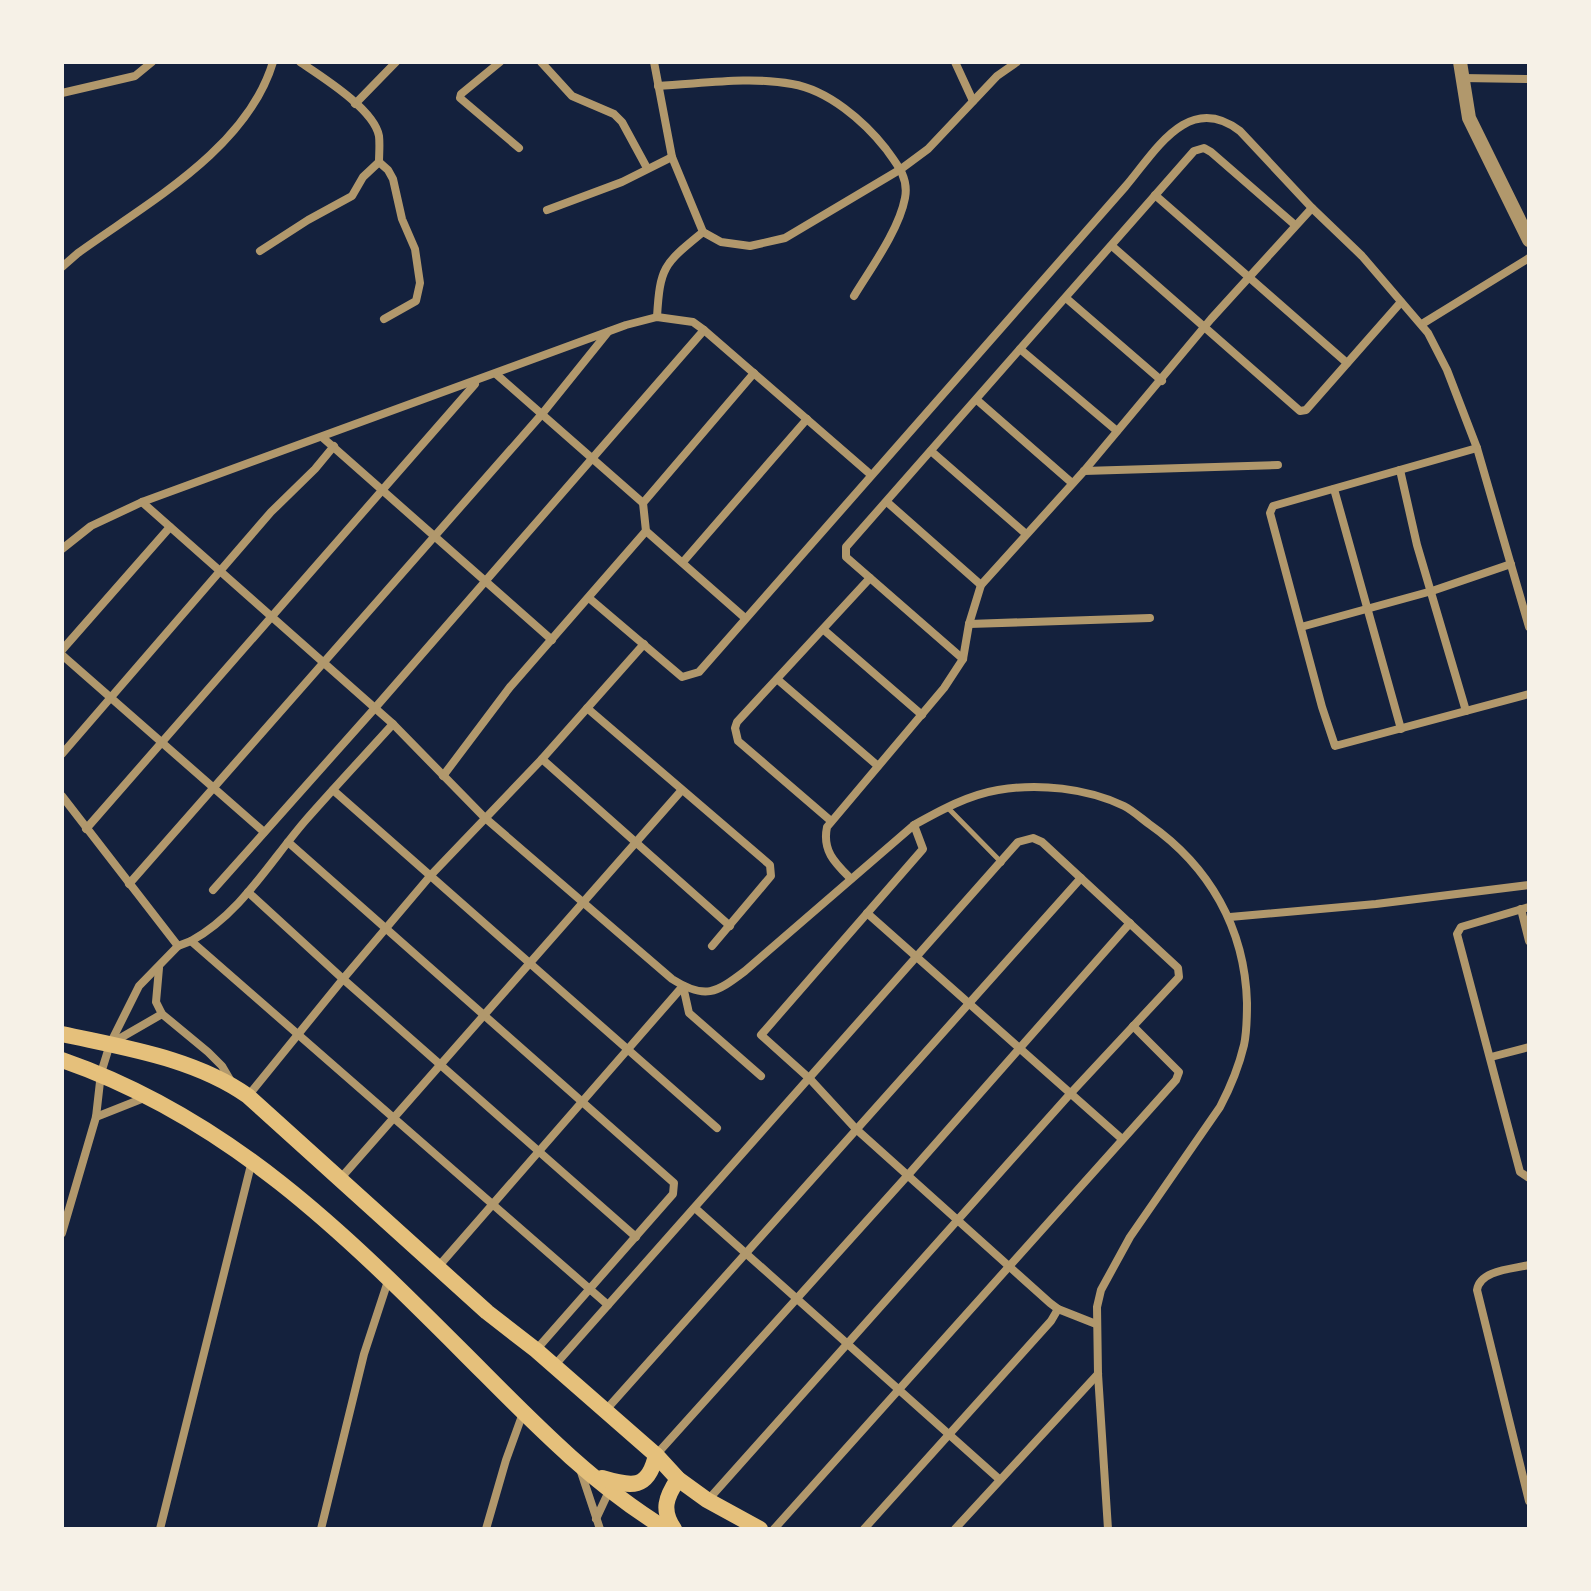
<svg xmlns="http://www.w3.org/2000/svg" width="1591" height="1591" viewBox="0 0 1591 1591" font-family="'Times New Roman',serif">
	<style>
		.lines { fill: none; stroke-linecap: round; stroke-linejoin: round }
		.service { stroke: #b1986c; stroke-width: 5 }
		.minor { stroke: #b1986c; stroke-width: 8 }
		.tertiary { stroke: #b1986c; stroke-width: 14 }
		.primary { stroke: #e5c07b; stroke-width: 16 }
	</style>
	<rect width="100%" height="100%" fill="#14213d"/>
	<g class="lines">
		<!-- service -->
		<path class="service" d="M948,808L1002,863"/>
		<!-- minor -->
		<g class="minor">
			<path d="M300,62C322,77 374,109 379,136C380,145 379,154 379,162L388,170L393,179L402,219L415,249L420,283L416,301L384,319"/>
			<path d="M500,62L461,94L460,98L519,148"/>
			<path d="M541,62L572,96L614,114L622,122L647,168"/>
			<path d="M654,62L672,157L703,232L721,242L750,246L785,238L901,169L928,149L997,76L1017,62"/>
			<path d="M955,62L973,101"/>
			<path d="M1462,78L1529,79"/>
			<path d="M658,86C701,84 749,76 792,84C828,90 864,121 886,149C897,164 909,178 905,198C899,230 871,268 854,296"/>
			<path d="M62,93L135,76L152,62"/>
			<path d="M355,104L396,62"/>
			<path d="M1155,195L1347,363"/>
			<path d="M547,210L622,182L672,157"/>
			<path d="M1112,246L1300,411L1306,410L1401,302"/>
			<path d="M260,251L308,220L352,196L363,177L379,162"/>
			<path d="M62,267L78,253C147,203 247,149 273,62"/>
			<path d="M1066,298L1162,381"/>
			<path d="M657,317C660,266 664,264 703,232"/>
			<path d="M1422,324L1529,258"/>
			<path d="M1020,349L1117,431"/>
			<path d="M496,374L643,503L646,531L745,618"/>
			<path d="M977,400L1072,483"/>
			<path d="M322,437L552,640"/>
			<path d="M1477,448L1273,506L1270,513L1322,707L1335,746L1529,694"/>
			<path d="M931,451L1026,534"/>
			<path d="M1400,470L1417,545L1466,711"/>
			<path d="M1084,471L1278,465"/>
			<path d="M1334,489L1401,729"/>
			<path d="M142,502L393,724L484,817L672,979C705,1000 716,993 745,971L914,825C941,810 968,795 998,790C1038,783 1087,788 1124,806C1132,810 1141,818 1149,824C1209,866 1245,928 1247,1003C1247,1017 1247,1031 1244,1045C1239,1066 1230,1088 1220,1107L1130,1237L1101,1290L1097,1307L1098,1374L1108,1529"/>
			<path d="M887,502L981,585"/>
			<path d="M643,503L754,373"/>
			<path d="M62,549L91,526L142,502L626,325L657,317L693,322L704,330L870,474"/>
			<path d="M683,562L807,419"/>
			<path d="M589,598L682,677L699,672L1125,187C1155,152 1188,91 1240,131L1312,208L1362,256L1428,333L1447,370L1477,448L1529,627"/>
			<path d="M969,624L1150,618"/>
			<path d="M1301,627L1432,591L1511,564"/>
			<path d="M824,630L922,715"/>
			<path d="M62,650L170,527"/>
			<path d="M62,655L264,832"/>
			<path d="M963,659L846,557V547L1194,151L1204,148L1211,152L1295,225"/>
			<path d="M777,679L878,766"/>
			<path d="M587,708L770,865L771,876L712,946"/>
			<path d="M62,754L271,512L315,469L334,446"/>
			<path d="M542,759L730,926"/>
			<path d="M443,776L510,687L646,531"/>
			<path d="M333,790L717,1128"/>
			<path d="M62,796L178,946"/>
			<path d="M831,821L738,741L735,728L737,722L870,578"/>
			<path d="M914,825L923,849L761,1035L810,1079L856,1129L1050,1303L1058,1309L1096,1324"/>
			<path d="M86,829L475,384"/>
			<path d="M288,842L674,1183L673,1194L536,1350"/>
			<path d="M851,879C835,863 822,851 827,827L944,688L963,659L969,624L981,585L1084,471L1211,319L1312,208"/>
			<path d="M129,884L542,414L608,332"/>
			<path d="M213,890L375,708L704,330"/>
			<path d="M248,892L343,979L636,1237"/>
			<path d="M1529,907L1461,927L1457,934L1520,1172L1529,1178"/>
			<path d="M1521,909L1529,941"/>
			<path d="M867,913L1122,1139"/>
			<path d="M1230,917L1376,904L1529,885"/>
			<path d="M191,941C240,914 269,863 305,821C334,788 364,756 393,724"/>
			<path d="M159,968L156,1002L162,1014L208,1052L222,1066L232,1083"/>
			<path d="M683,986L689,1013L761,1076"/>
			<path d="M110,1044L162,1014"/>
			<path d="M1491,1057L1529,1047"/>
			<path d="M248,1096L343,979L431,875L542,759L644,644"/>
			<path d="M96,1117L144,1098"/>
			<path d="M340,1179L681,791"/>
			<path d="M695,1208L999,1479"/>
			<path d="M62,1233L96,1117L101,1073L110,1044L139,986L178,946L191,941L608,1305"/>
			<path d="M1529,1265C1512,1269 1480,1270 1477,1290L1529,1501"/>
			<path d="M438,1267L683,986"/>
			<path d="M554,1366L1018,842L1033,838L1042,842L1178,968L1179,977L1070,1094L708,1500"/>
			<path d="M605,1411L1081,878"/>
			<path d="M656,1455L908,1175L1130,923"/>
			<path d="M580,1469L600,1529"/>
			<path d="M596,1519L610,1489"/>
			<path d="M160,1529L252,1161"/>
			<path d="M321,1529L364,1354L389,1278"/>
			<path d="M486,1529L506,1460L523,1413"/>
			<path d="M774,1529L1176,1080L1179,1072L1133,1026"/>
			<path d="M864,1529L1051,1321L1058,1309"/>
			<path d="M955,1529L1098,1374"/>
		</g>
		<!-- tertiary -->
		<path class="tertiary" d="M1460,62L1469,118L1529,240"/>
		<!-- primary -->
		<g class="primary">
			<path d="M62,1034C125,1048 194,1058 248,1096L487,1312L536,1350L656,1455L678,1479L707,1500L760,1529"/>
			<path d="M62,1060C229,1118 343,1232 465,1354C528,1417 589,1482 666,1529"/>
			<path d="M602,1478C632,1487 648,1490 656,1455"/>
			<path d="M674,1529C661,1510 666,1497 678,1479"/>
		</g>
	</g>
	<!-- border -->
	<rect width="1591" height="1591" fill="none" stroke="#f6f1e7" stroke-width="128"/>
</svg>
